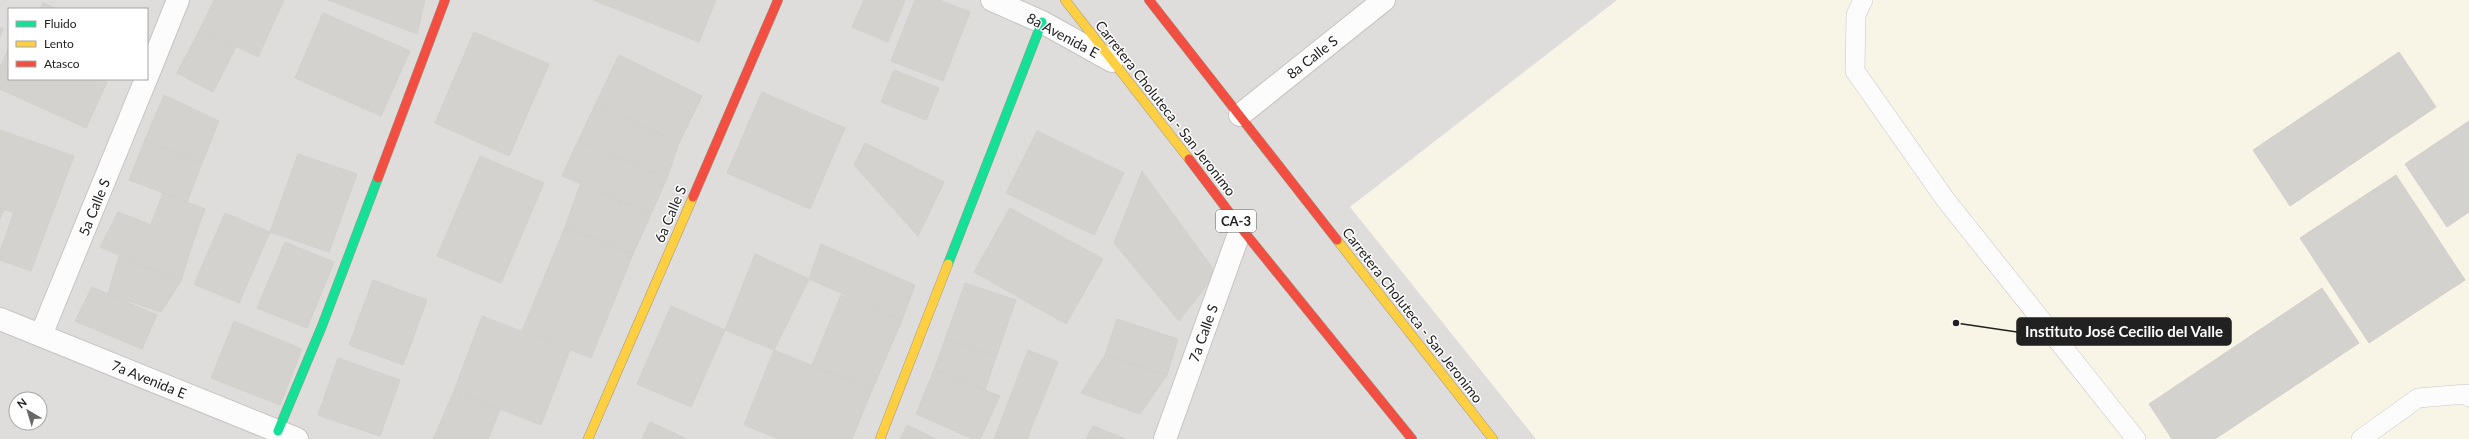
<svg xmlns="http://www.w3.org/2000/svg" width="2469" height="439" viewBox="0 0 2469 439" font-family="Lato,sans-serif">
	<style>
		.residential { fill: #dfdddc; fill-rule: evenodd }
		.education { fill: #f8f5e7 }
		.building { fill: #d4d2cf; stroke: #d3cfcb }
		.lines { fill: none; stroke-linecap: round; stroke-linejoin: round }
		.lane-casing { stroke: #c7c5c4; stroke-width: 20 }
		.street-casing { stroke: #c7c5c4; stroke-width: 24 }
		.fast-casing { stroke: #9b9982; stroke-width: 10 }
		.slow-casing { stroke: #9b9982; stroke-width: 10 }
		.jam-casing { stroke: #9b9982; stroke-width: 10 }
		.lane { stroke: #fdfcfc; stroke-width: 19 }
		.street { stroke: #fdfcfc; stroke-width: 22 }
		.fast { stroke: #16e098; stroke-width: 9 }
		.slow { stroke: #ffcf43; stroke-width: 9 }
		.jam { stroke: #f24e42; stroke-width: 9 }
		.labels { text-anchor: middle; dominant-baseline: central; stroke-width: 3; stroke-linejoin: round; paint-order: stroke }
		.shield { fill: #fff; stroke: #646464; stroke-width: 1 }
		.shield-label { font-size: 13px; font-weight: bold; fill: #212121 }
		.street-label { font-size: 14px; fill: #212121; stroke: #fff }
		.leader { fill: none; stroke: #212121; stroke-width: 1.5 }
		.callout-dot { fill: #212121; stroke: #fff; stroke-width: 1.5 }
		.callout { fill: #212121; stroke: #212121; stroke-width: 1.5 }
		.callout-label { font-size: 15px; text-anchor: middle; font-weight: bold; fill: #fff }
	</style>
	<rect width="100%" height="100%" fill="#f0edea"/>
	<!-- residential -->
	<path class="residential" d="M0,0H2469V439H0ZM9,9H147V79H9ZM16,399H40V423H16Z"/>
	<!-- education -->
	<path class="education" d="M1617,0H2469V439H1536L1350,207Z"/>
	<!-- building -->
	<g class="building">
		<path d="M214,0H284L258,57L200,29Z"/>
		<path d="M328,0H425L417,34Z"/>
		<path d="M593,0H716L699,42Z"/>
		<path d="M864,0H905L888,42L852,27Z"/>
		<path d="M915,0H939L970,12L943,81L891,61Z"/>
		<path d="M43,3L57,9H40Z"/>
		<path d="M323,13L410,51L381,116L295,78Z"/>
		<path d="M0,27L3,29L0,37Z"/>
		<path d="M200,29L236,47L213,92L177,73Z"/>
		<path d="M474,32L549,64L509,156L435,123Z"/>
		<path d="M9,47V79H99L107,82L86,128L0,89V67Z"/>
		<path d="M2399,52L2436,107L2290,206L2253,150Z"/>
		<path d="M619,55L702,96L679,143L596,103Z"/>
		<path d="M894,70L939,88L926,120L881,102Z"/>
		<path d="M762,92L845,128L810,209L727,173Z"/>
		<path d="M164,95L219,121L202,163L145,140Z"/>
		<path d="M596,103L679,143L667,178L578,141Z"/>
		<path d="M2469,121V212L2447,227L2405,164Z"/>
		<path d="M0,130L74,156L48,225L0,208Z"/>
		<path d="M1037,131L1124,173L1094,235L1006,193Z"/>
		<path d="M145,140L202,163L187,202L129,180Z"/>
		<path d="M578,141L667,178L651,214L562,176Z"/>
		<path d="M865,143L944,182L918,236L854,165Z"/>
		<path d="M298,154L357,174L329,252L270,232Z"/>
		<path d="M480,156L544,183L501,283L437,256Z"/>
		<path d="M1142,171L1216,273L1179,321L1114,243Z"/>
		<path d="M2396,175L2465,280L2369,343L2300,238Z"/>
		<path d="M580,185L651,214L633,254L565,227Z"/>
		<path d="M163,193L205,209L193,242L150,227Z"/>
		<path d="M0,208L4,209L0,219Z"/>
		<path d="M1010,208L1103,259L1066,324L974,272Z"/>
		<path d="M14,212L48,225L31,271L0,260V251Z"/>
		<path d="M118,212L193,242L181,281L100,247Z"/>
		<path d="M225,213L270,232L239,303L194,284Z"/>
		<path d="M565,227L633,254L591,358L522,331Z"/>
		<path d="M285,242L334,262L307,328L257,308Z"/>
		<path d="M821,244L915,285L902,320L809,279Z"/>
		<path d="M755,254L809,279L774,350L725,330Z"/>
		<path d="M119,256L181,281L161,312L108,294Z"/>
		<path d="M373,280L427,300L403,365L349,345Z"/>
		<path d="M965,283L1016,300L996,357L945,340Z"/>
		<path d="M92,287L157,315L142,349L75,321Z"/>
		<path d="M2322,288L2359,343L2215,439H2172L2149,404Z"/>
		<path d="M841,295L902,320L872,390L812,365Z"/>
		<path d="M671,306L725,330L691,407L637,384Z"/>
		<path d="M482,316L570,350L541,425L454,391Z"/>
		<path d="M1117,319L1178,339L1167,375L1105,355Z"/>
		<path d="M234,321L302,349L280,405L211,378Z"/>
		<path d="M945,340L996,357L985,390L934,370Z"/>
		<path d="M774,350L872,390L852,439H779L744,425Z"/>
		<path d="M1028,350L1058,362L1027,439H994Z"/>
		<path d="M1105,355L1167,375L1140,414L1081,393Z"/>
		<path d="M338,358L400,380L380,436L318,415Z"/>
		<path d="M934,370L1000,396L980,439H973L916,414Z"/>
		<path d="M454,391L500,410L488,439H433Z"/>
		<path d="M650,422L687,439H642Z"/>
		<path d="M907,425L936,439H900Z"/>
		<path d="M1093,426L1126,439H1086Z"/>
	</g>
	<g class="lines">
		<!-- lane casing -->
		<g class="lane-casing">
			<g id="lane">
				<path d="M1863,0L1856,15L1855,71L1945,199L2136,439"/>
				<path d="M2361,439L2418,398L2466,394L2469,397"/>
			</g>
		</g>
		<!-- street casing -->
		<g class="street-casing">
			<g id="street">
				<path d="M992,0L1042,22L1112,61"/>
				<path d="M147,77L178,0"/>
				<path d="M1240,115L1384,0"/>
				<path d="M0,319L297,439"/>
				<path d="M41,335L146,79"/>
				<path d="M1165,439L1241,228"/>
			</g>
		</g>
		<!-- fast casing -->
		<g class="fast-casing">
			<g id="fast">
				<path d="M948,264L1042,22"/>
				<path d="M278,431L322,326L378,178"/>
			</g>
		</g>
		<!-- slow casing -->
		<g class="slow-casing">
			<g id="slow">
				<path d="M1065,0L1189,159"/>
				<path d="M1337,240L1493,439"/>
				<path d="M588,439L693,197"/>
				<path d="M880,439L948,264"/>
			</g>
		</g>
		<!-- jam casing -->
		<g class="jam-casing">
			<g id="jam">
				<path d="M1149,0L1337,240"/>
				<path d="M1189,159L1241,228L1412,439"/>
				<path d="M378,178L445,0"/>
				<path d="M693,197L778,0"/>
			</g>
		</g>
		<!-- lane -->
		<use href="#lane" class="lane"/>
		<!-- street -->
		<use href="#street" class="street"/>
		<!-- fast -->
		<use href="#fast" class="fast"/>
		<!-- slow -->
		<use href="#slow" class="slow"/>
		<!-- jam -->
		<use href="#jam" class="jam"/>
	</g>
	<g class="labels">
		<!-- shield labels -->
		<rect class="shield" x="1216" y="210" width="40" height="22" rx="3"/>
		<g class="shield-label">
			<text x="1236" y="221">CA-3</text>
		</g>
		<!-- street labels -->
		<g class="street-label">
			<text transform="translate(1063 35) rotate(28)">8a Avenida E</text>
			<text transform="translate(1312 57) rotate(-38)">8a Calle S</text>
			<text transform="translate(1166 108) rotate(52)">Carretera Choluteca - San Jeronimo</text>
			<text transform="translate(94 207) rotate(-68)">5a Calle S</text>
			<text transform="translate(670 214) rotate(-67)">6a Calle S</text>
			<text transform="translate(1413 315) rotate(52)">Carretera Choluteca - San Jeronimo</text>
			<text transform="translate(1203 333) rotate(-70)">7a Calle S</text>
			<text transform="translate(149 379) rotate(22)">7a Avenida E</text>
		</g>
	</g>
	<!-- callouts -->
	<path class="leader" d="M1956 323L2017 332"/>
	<circle class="callout-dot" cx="1956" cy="323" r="4"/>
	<rect class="callout" x="2017" y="318" width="214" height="27" rx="4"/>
	<g class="callout-label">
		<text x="2124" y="337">Instituto José Cecilio del Valle</text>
	</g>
	<!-- legend -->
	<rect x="8" y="8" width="140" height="72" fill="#ffffff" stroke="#a6a6a6"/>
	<rect x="16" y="21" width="20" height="6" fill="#16e098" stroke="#a6a6a6"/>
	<text x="44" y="28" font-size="12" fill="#212121">Fluido</text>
	<rect x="16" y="41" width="20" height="6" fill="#ffcf43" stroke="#a6a6a6"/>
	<text x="44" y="48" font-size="12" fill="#212121">Lento</text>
	<rect x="16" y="61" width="20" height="6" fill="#f24e42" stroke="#a6a6a6"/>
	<text x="44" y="68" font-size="12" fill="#212121">Atasco</text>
	<!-- north arrow -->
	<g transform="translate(28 411) rotate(322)"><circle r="19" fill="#ffffff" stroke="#a6a6a6"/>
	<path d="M0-3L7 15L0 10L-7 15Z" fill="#696867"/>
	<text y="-6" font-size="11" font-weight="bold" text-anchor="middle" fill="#212121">N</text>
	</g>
</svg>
